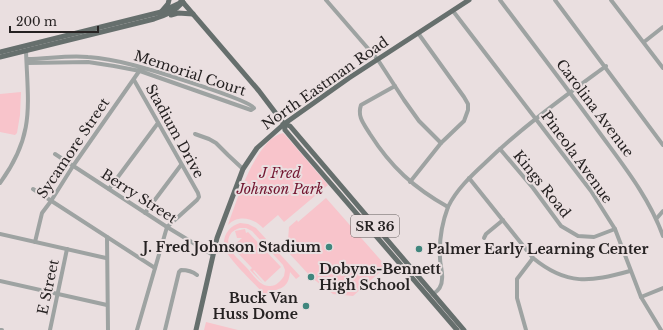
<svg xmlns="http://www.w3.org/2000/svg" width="663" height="330" viewBox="0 0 663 330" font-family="'Libre Baskerville',serif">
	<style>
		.green { fill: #f8c4cb; fill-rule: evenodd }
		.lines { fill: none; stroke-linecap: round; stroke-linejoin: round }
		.minor { stroke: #9ea3a2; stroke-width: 4 }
		.major { stroke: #666f6d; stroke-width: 5 }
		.poi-dot { fill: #40867d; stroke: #eadfe0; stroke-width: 1.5 }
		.labels { text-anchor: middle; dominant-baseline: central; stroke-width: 4; stroke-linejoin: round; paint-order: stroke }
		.shield { fill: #eadfe0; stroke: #615b5b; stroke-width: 1 }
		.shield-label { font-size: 13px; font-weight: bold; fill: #262222 }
		.street-label { font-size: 14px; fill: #262222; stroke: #eadfe0 }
		.park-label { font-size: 14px; font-style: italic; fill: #731731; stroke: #eadfe0 }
		.poi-label { font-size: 14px; font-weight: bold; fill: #262222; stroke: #eadfe0; text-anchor: end }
	</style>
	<rect width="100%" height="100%" fill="#eadfe0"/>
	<!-- green -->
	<g class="green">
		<path d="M21,92L20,115L17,133L15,135L0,132V94Z"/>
		<path d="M283,133L286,136L328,185L284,222L278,215L263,228C254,218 238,214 228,225C236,202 256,139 283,133Z"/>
		<path d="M326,198L385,265L378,270L380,272L353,296L333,294L312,278L287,251L289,242L288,240L289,227L297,220L298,222Z"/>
		<path d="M240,223L248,224L256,228L300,276L296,279L290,272C288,293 276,286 266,296C257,286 229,260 225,249C221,237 229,226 240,223ZM240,228H246L252,231L283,265L285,270L284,276C281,281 275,287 269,286C259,286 252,273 246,267C238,258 223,248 230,235C232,231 236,229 240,228Z"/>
		<path d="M245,229L246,233L248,232L281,267L265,282L254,270L253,271L263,283L250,270L252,268L232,247L242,238H237L235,231Z"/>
		<path d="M206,322L238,330H204Z"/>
	</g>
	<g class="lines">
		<!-- minor -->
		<g class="minor">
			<path d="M326,0L378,60L404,100L419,121L441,143"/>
			<path d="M500,0C533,44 567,88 599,132C623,165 649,197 663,236"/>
			<path d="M555,0L663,145"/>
			<path d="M611,0L663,68"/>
			<path d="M453,11L591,191L615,229L641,297L661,330"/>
			<path d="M644,42L663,27"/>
			<path d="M27,59C47,59 67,55 88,57C103,58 118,61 133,65C149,69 248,99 254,108L251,110L140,71L114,66L88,62L27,63"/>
			<path d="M134,80L198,193L199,197L197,200L167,227L137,330"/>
			<path d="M395,86L361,105C357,117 364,124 370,134C391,167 414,188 448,207"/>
			<path d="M195,134L209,139L216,143L228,155L243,169"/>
			<path d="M500,149L533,188L561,226L578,236L594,237L615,229"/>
			<path d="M55,154L167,227L213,255"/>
			<path d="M469,178L533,258C567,286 590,282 630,271"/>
			<path d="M410,182L441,143L464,121L468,110V104L464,97L418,33"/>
			<path d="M0,183C35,135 28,106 26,51"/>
			<path d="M33,189L155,268"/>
			<path d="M109,189L158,123"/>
			<path d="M145,213L181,165"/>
			<path d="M657,218L663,211"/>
			<path d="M0,234L106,258"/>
			<path d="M107,237L108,330"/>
			<path d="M484,238L486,234L503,220"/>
			<path d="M35,242L42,213L51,201L73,166L140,70"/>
			<path d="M0,281L107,305"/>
			<path d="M433,294C438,291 442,286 442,279C443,272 440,265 440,258C439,241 442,223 448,207C456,190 471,176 485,163C522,127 564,97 606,66"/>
			<path d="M641,297L663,288"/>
			<path d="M0,330H2"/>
			<path d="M50,330L67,249"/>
			<path d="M165,330L179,272L181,270C188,270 192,271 197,275"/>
			<path d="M526,330L517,298V279L533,258"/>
		</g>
		<!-- major -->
		<g class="major">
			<path d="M181,0L259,91L284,124L285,130L301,149L457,330"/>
			<path d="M162,11L168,4L169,0"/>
			<path d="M171,15L178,13L193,14"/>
			<path d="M0,52L161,12L182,2"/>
			<path d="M0,57L154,19C166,15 175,11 183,2"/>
			<path d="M284,124L290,126L464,330"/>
			<path d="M196,330L217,238L243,169L257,148L284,124L349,78L469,0"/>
		</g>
	</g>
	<!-- markers -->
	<g class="poi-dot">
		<circle cx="329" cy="247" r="4"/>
		<circle cx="419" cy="249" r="4"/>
		<circle cx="311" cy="277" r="4"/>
		<circle cx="306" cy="306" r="4"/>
	</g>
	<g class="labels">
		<!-- shield labels -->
		<rect class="shield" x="351" y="215" width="48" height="22" rx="3"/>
		<g class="shield-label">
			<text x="375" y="226">SR 36</text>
		</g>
		<!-- street labels -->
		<g class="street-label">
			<text transform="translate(190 73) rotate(18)">Memorial Court</text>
			<text transform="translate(325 83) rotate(-35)">North Eastman Road</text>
			<text transform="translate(595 108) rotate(53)">Carolina Avenue</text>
			<text transform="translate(175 131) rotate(61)">Stadium Drive</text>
			<text transform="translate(73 148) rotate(-56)">Sycamore Street</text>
			<text transform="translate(577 157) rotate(54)">Pineola Avenue</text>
			<text transform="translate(542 184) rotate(51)">Kings Road</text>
			<text transform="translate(139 196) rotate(33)">Berry Street</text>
			<text transform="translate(48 287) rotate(-78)">E Street</text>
		</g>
		<!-- park labels -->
		<g class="park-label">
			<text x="280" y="173">J Fred<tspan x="280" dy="16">Johnson Park</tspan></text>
		</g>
		<!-- poi labels -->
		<g class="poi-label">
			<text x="321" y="247">J. Fred Johnson Stadium</text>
			<text x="427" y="249" text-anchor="start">Palmer Early Learning Center</text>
			<text x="319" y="269" text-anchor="start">Dobyns-Bennett<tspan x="319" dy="16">High School</tspan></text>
			<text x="298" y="298">Buck Van<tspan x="298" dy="16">Huss Dome</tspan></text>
		</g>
	</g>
	<!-- scale -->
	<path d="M10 26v6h88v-6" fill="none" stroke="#262222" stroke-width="2"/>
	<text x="16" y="26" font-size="12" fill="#262222" stroke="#eadfe0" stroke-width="3" paint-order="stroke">200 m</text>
</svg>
